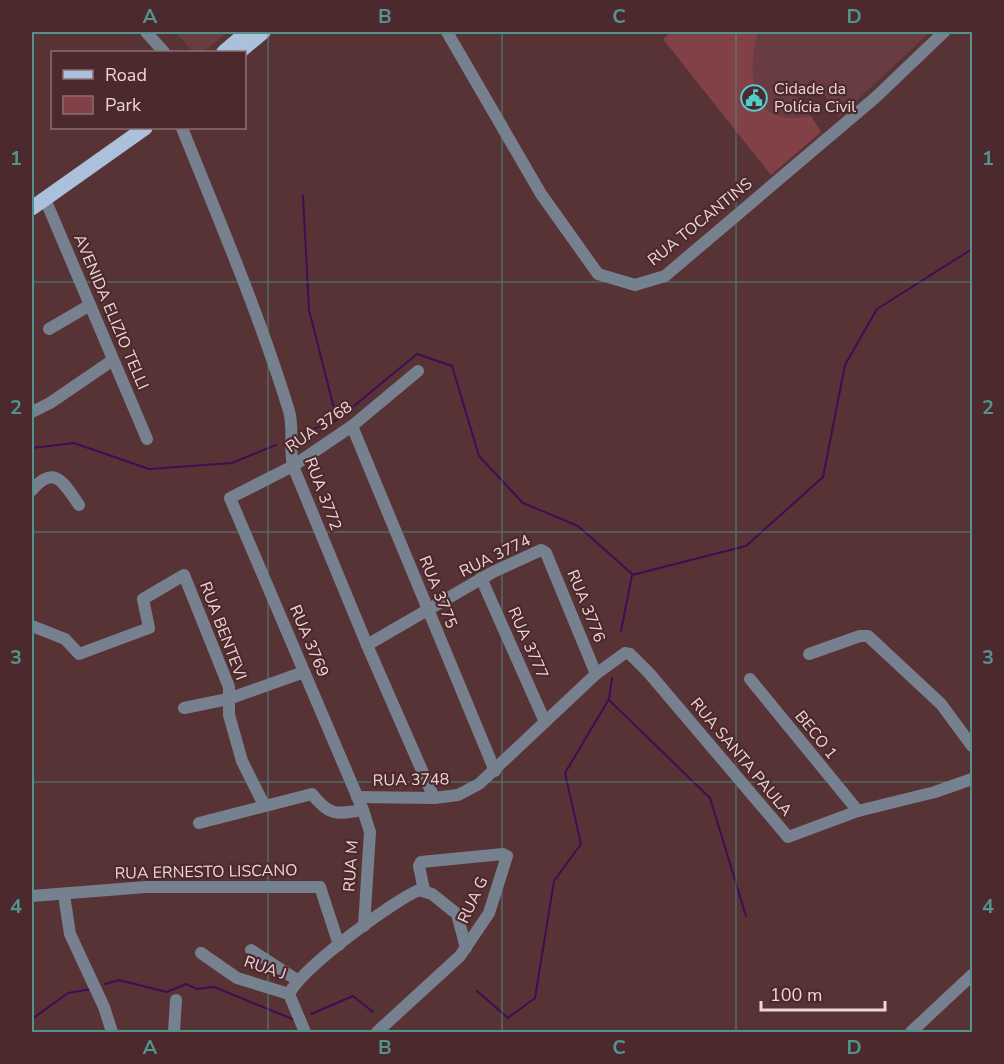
<svg xmlns="http://www.w3.org/2000/svg" width="1004" height="1064" viewBox="0 0 1004 1064" font-family="'Nunito Sans',sans-serif">
	<style>
		.built { fill: #683c40 }
		.green { fill: #814147 }
		.lines { fill: none; stroke-linecap: round; stroke-linejoin: round }
		.stream { stroke: #400c53; stroke-width: 2 }
		.minor { stroke: #76808e; stroke-width: 12 }
		.major { stroke: #abc0db; stroke-width: 15 }
		.grid { fill: none; stroke: #52938e; stroke-width: 1.5; stroke-opacity: 0.55 }
		.labels { text-anchor: middle; dominant-baseline: central; stroke-width: 4.5; stroke-linejoin: round; paint-order: stroke }
		.poi-label { font-size: 16px; fill: #eed6d7; stroke: #4c292c; text-anchor: start }
		.street-label { font-size: 16px; fill: #eed6d7; stroke: #4c292c }
		.neatline { fill: none; stroke: #52938e; stroke-width: 2 }
		.grid-label { font-size: 20px; text-anchor: middle; font-weight: bold; fill: #52938e }
	</style>
	<rect width="100%" height="100%" fill="#583336"/>
	<!-- built -->
	<g class="built">
		<path d="M175,32H228L203,52H193Z"/>
		<path d="M672,32H930L839,117L814,79L795,92L821,132L771,175L663,39Z"/>
	</g>
	<!-- green -->
	<path class="green" d="M672,32H758C750,61 745,112 787,118C794,119 803,117 811,116L821,132L771,175L663,39Z"/>
	<g class="lines">
		<!-- stream -->
		<g class="stream">
			<path d="M303,196L309,310L337,420"/>
			<path d="M308,431L337,420L417,354L452,366L479,456L523,503L578,526L632,574"/>
			<path d="M32,448L74,443L149,469L232,463L276,445"/>
			<path d="M621,631L632,575L746,546L823,477L845,365L877,309L972,249"/>
			<path d="M609,700L710,798L746,916"/>
			<path d="M105,984L119,980L167,992L186,984L197,989L214,987L295,1020"/>
			<path d="M477,991L508,1018L535,998L554,881L581,844L565,773L609,699L612,678"/>
			<path d="M311,1014L353,996L373,1012"/>
			<path d="M32,1019L68,993L92,989"/>
		</g>
		<!-- minor -->
		<g class="minor">
			<path d="M146,32L164,52"/>
			<path d="M447,32L541,194L598,274L635,285L665,276L876,97L944,32"/>
			<path d="M182,128C219,220 260,316 289,411C294,429 289,447 293,466L367,645L434,798"/>
			<path d="M45,199L147,439"/>
			<path d="M49,329L90,305"/>
			<path d="M32,412L50,403L113,360"/>
			<path d="M352,426L495,771"/>
			<path d="M32,490C55,463 64,484 79,505"/>
			<path d="M481,578L545,722"/>
			<path d="M32,626L65,639L79,654L149,628L143,599L184,575L229,687V715L242,761L264,805"/>
			<path d="M367,645L493,572L541,550L546,553L596,674"/>
			<path d="M809,654L860,636H868L941,704L972,746"/>
			<path d="M750,679L858,811"/>
			<path d="M184,708L228,699L304,672"/>
			<path d="M357,797L434,798L458,795L479,784L596,674L625,653L630,654L649,673L788,837L858,811L935,792L972,779"/>
			<path d="M363,810L370,832L364,926"/>
			<path d="M199,823L312,794C330,817 337,814 363,810L230,498L293,466L352,426L418,371"/>
			<path d="M64,895L70,934L104,1007L112,1032"/>
			<path d="M32,896L146,887H320L339,945"/>
			<path d="M251,950L297,980"/>
			<path d="M201,953L237,978L289,994"/>
			<path d="M289,994C302,968 391,902 419,890L432,894L457,914L466,948"/>
			<path d="M289,994L305,1032"/>
			<path d="M174,1032L176,1000"/>
			<path d="M377,1032L460,956L489,913L507,856L503,854L421,862L419,866L424,890"/>
			<path d="M911,1032L972,975"/>
		</g>
		<!-- major -->
		<g class="major">
			<path d="M224,52L244,35"/>
			<path d="M239,52L263,32"/>
			<path d="M32,208L145,128"/>
		</g>
	</g>
	<!-- grid -->
	<path class="grid" d="M268,32V1032M502,32V1032M736,32V1032M32,282H972M32,532H972M32,782H972"/>
	<!-- icons -->
	<defs>
		<g id="civic-ring" transform="scale(1.35)"><circle r="9.5" fill="#4c292c" stroke="#52cdcc" stroke-width="1.5"/><path d="M-.6-6.5H3V-4.5H.6V-3L4-1V1h2V6H-6V1h2V-1L-.6-3ZM-1.2 2.5V6h2.4V2.5Z" fill="#52cdcc"/></g>
	</defs>
	<g fill-rule="evenodd">
		<use href="#civic-ring" x="754" y="98"/>
	</g>
	<g class="labels">
		<!-- poi labels -->
		<g class="poi-label">
			<text x="774" y="89">Cidade da<tspan x="774" dy="18">Polícia Civil</tspan></text>
		</g>
		<!-- street labels -->
		<g class="street-label">
			<text transform="translate(700 222) rotate(-39)">RUA TOCANTINS</text>
			<text transform="translate(111 312) rotate(67)">AVENIDA ELIZIO TELLI</text>
			<text transform="translate(319 427) rotate(-35)">RUA 3768</text>
			<text transform="translate(323 494) rotate(69)">RUA 3772</text>
			<text transform="translate(495 556) rotate(-26)">RUA 3774</text>
			<text transform="translate(438 592) rotate(68)">RUA 3775</text>
			<text transform="translate(586 606) rotate(68)">RUA 3776</text>
			<text transform="translate(223 631) rotate(69)">RUA BENTEVI</text>
			<text transform="translate(309 641) rotate(67)">RUA 3769</text>
			<text transform="translate(528 643) rotate(66)">RUA 3777</text>
			<text transform="translate(816 735) rotate(51)">BECO 1</text>
			<text transform="translate(741 757) rotate(50)">RUA SANTA PAULA</text>
			<text transform="translate(411 780) rotate(-1)">RUA 3748</text>
			<text transform="translate(351 866) rotate(-86)">RUA M</text>
			<text transform="translate(206 872) rotate(-1)">RUA ERNESTO LISCANO</text>
			<text transform="translate(473 900) rotate(-65)">RUA G</text>
			<text transform="translate(265 968) rotate(19)">RUA J</text>
		</g>
	</g>
	<!-- border -->
	<rect width="1004" height="1064" fill="none" stroke="#4c292c" stroke-width="66"/>
	<!-- legend -->
	<rect x="51" y="51" width="195" height="78" fill="#4c292c" stroke="#8d6e70" stroke-width="1.5"/>
	<rect x="63" y="70" width="30" height="9" fill="#abc0db" stroke="#8d6e70" stroke-width="1.5"/>
	<text x="105" y="81" font-size="18" fill="#eed6d7">Road</text>
	<rect x="63" y="96" width="30" height="18" fill="#814147" stroke="#8d6e70" stroke-width="1.5"/>
	<text x="105" y="111" font-size="18" fill="#eed6d7">Park</text>
	<!-- scale -->
	<path d="M761 1001v9h124v-9" fill="none" stroke="#eed6d7" stroke-width="3"/>
	<text x="770" y="1001" font-size="18" fill="#eed6d7" stroke="#4c292c" stroke-width="4.5" paint-order="stroke">100 m</text>
	<rect x="33" y="33" width="938" height="998" class="neatline"/>
	<g class="grid-label">
		<text x="150" y="23">A</text>
		<text x="385" y="23">B</text>
		<text x="619" y="23">C</text>
		<text x="854" y="23">D</text>
		<text x="16" y="165">1</text>
		<text x="988" y="165">1</text>
		<text x="16" y="414">2</text>
		<text x="988" y="414">2</text>
		<text x="16" y="664">3</text>
		<text x="988" y="664">3</text>
		<text x="16" y="913">4</text>
		<text x="988" y="913">4</text>
		<text x="150" y="1054">A</text>
		<text x="385" y="1054">B</text>
		<text x="619" y="1054">C</text>
		<text x="854" y="1054">D</text>
	</g>
</svg>
